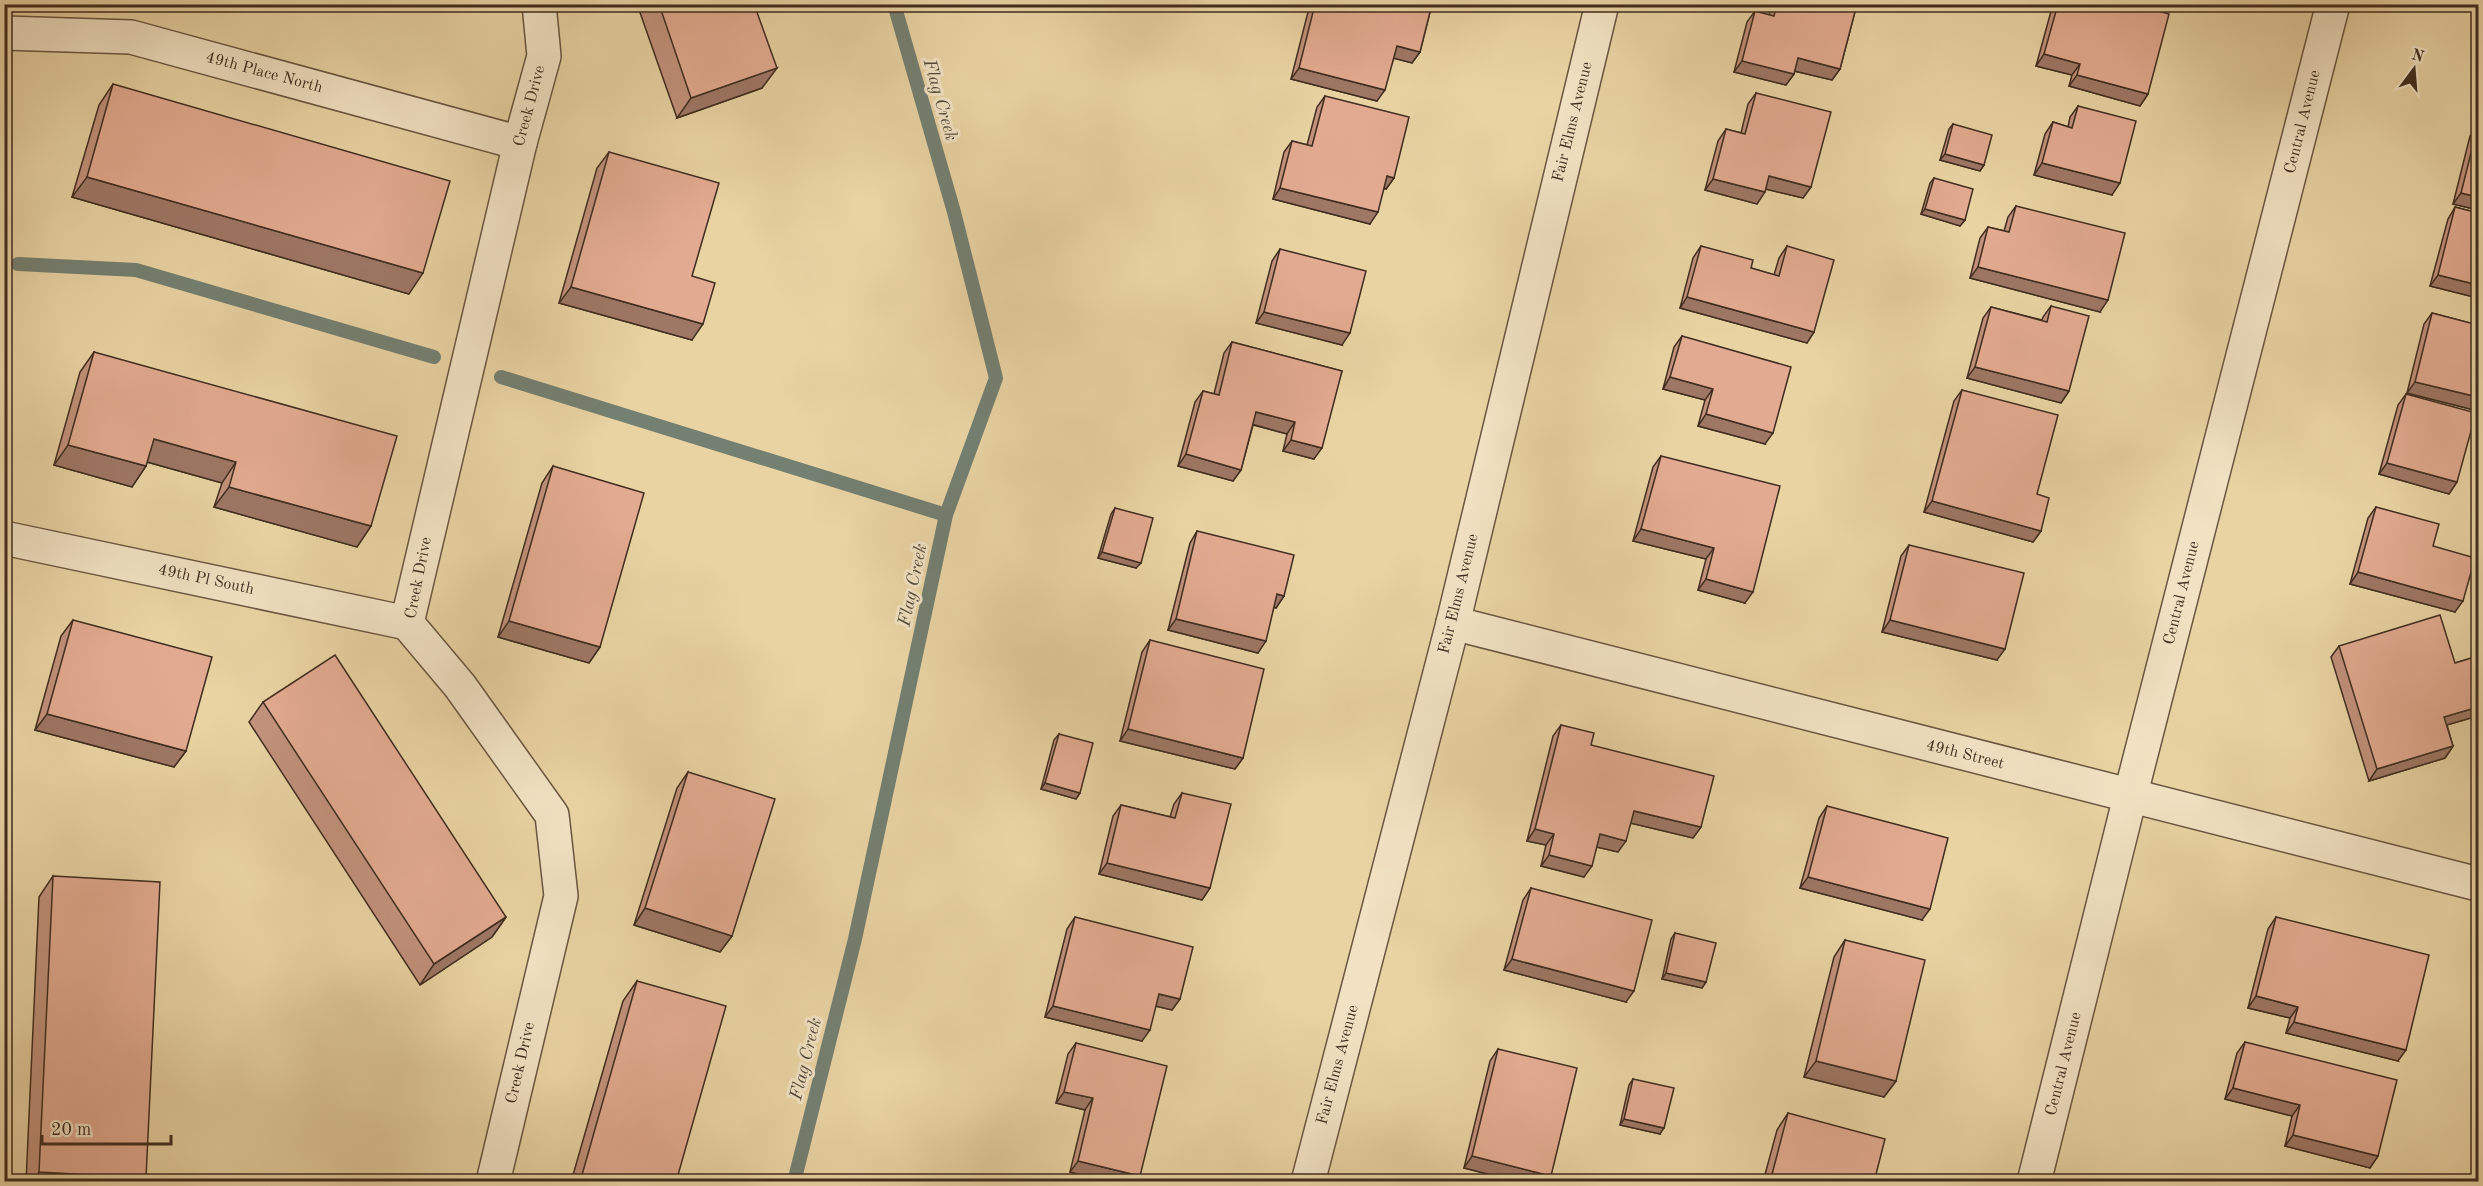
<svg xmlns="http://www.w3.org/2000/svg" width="2483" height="1186" viewBox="0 0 2483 1186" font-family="'Old Standard TT',serif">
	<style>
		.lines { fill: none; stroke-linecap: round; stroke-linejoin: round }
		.stream { stroke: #748072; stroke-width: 14 }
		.street-casing { stroke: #6a5640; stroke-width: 36 }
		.street { stroke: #f1e2c3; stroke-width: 33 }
		.wall { fill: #c2927c; stroke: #402d1f; stroke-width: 1.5 }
		.shaded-wall { fill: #9e7765; stroke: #402d1f; stroke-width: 1.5 }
		.building { fill: #e2aa90; stroke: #402d1f; stroke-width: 1.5 }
		.labels { text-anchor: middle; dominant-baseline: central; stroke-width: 6; stroke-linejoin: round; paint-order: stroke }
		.street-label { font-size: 16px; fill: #402d1f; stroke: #f1e2c3 }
		.water-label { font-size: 18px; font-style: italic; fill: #51493b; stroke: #f1e2c3 }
	</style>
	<rect width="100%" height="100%" fill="#e9d3a3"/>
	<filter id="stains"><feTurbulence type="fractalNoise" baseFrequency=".00333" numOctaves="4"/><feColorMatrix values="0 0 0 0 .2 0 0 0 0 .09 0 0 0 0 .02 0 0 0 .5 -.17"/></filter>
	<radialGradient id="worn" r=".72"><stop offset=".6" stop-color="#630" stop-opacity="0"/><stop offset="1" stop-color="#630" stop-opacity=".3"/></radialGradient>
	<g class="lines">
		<!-- stream -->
		<g class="stream">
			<path d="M18,264L136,270L434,357"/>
			<path d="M501,377L946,515"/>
			<path d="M794,1182L855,939L946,515L996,378L954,212L894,4"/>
		</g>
		<!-- street casing -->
		<g class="street-casing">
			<g id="street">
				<path d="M4,33L131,37L520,143"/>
				<path d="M4,538L407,623"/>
				<path d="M1453,623L2478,884"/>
				<path d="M493,1182L561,896L552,815L460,686L407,623L520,143L544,56L539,4"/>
				<path d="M1308,1182L1453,623L1602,4"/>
				<path d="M2034,1182L2130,797L2333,4"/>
			</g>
		</g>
		<!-- street -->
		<use href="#street" class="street"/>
	</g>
	<!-- wall -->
	<g class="wall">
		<path d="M637,4H754L762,88L677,118Z"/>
		<path d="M1310,4H1432L1420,52L1412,63L1394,58L1377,101L1291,79Z"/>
		<path d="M1772,4H1857L1840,69L1832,80L1794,71V74L1786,85L1734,72L1747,22L1755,11L1769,15Z"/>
		<path d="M2053,4H2134L2148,94L2140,106L2069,86L2072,75L2036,66Z"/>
		<path d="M113,84L409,294L72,197L99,105Z"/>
		<path d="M1756,93L1811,187L1803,198L1766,189L1757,204L1705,190L1718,141L1726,129L1741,133L1748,104Z"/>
		<path d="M1325,96L1394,178L1386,189L1384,188L1370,224L1273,199L1284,152L1292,141L1307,145L1317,107Z"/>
		<path d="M2078,106L2112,195L2034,175L2045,134L2053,122L2068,127L2070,117Z"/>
		<path d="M1953,124L1984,165L1980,171L1940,160L1949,129Z"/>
		<path d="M2478,125V210L2453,204L2470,136Z"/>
		<path d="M609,152L692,276V340L559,303L597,168Z"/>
		<path d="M1934,178L1965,220L1960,226L1921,214L1930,183Z"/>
		<path d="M2016,206L2100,312L1970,278L1980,238L1988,227L2004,231L2008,217Z"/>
		<path d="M2455,207L2478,213V298L2430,286L2448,219Z"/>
		<path d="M1701,246L1751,268L1774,275L1779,258L1787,246L1814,332L1807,343L1680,308L1693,258Z"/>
		<path d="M1280,249L1342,345L1256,323L1272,261Z"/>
		<path d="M2051,306L2069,391L2061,403L1967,378L1983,318L1991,307L2042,320L2043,317Z"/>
		<path d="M2432,313L2478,325V411L2407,393L2424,324Z"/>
		<path d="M1682,336L1765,444L1698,426L1705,400L1663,389L1674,347Z"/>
		<path d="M1232,342L1342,371L1314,459L1283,451L1287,434L1253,425L1241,470L1233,481L1178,466L1195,402L1203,391L1214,394L1224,353Z"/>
		<path d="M94,352L371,526L357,547L214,507L222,483L147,462L146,466L132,487L54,465L80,372Z"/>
		<path d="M1962,390L2037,494L2041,531L2033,542L1924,512L1954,401Z"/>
		<path d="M2406,394L2457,482L2449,494L2379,474L2398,405Z"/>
		<path d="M1661,456L1745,603L1698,590L1706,559L1633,541L1653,467Z"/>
		<path d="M553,466L600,647L589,663L498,637L542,483Z"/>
		<path d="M2376,507L2433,546L2455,612L2350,584L2368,518Z"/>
		<path d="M1115,508L1136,568L1098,558L1111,514Z"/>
		<path d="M1197,531L1284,596L1276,608L1274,607L1258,653L1168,630L1190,543Z"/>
		<path d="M1909,545L1997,660L1882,632L1901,556Z"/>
		<path d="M73,620L186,751L174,767L35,730L61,636Z"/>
		<path d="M1150,640L1243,758L1235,769L1120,741L1142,652Z"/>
		<path d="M2339,646L2455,663L2478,656V716L2447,725L2453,746L2445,758L2369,781L2331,657Z"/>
		<path d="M263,702L506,917L492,937L420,985L249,722Z"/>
		<path d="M1561,725L1591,745L1701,827L1693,838L1631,823L1618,852L1597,847L1584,877L1541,866L1546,845L1527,841L1553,736Z"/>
		<path d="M1059,734L1080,793L1076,799L1041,789L1054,740Z"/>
		<path d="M688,772L732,936L720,952L634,925L677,788Z"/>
		<path d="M1182,793L1210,888L1202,900L1099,874L1113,816L1121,805L1170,817L1174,804Z"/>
		<path d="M1827,806L1922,920L1800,888L1819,818Z"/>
		<path d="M53,876L143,1182H26L39,897Z"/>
		<path d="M1531,888L1626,1002L1504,970L1523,900Z"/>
		<path d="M1075,917L1180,999L1172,1010L1156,1006L1142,1041L1045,1017L1067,929Z"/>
		<path d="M2276,917L2398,1061L2286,1033L2290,1018L2248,1008L2268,929Z"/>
		<path d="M1675,933L1706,982L1702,988L1662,979L1671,939Z"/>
		<path d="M1845,940L1896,1081L1884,1097L1804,1077L1834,957Z"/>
		<path d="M637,981L676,1182H571L623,1001Z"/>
		<path d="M2245,1042L2378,1156L2370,1168L2285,1146L2292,1116L2225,1099L2237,1053Z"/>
		<path d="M1076,1043L1140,1176L1136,1182H1106L1070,1172L1085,1110L1056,1103L1068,1054Z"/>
		<path d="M1498,1049L1551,1176L1547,1182H1519L1464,1168L1490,1061Z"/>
		<path d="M1633,1079L1660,1134L1620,1125L1629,1085Z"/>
		<path d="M1788,1113L1874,1182H1763L1777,1130Z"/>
	</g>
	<!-- shaded-wall -->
	<g class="shaded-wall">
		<path d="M1397,46L1420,52L1412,63L1389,57Z"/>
		<path d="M2044,54L2080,64L2072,75L2036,66Z"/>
		<path d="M1798,58L1840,69L1832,80L1790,70Z"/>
		<path d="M1742,61L1794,74L1786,85L1734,72Z"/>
		<path d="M777,68L762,88L677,118L691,98Z"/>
		<path d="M1299,68L1385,90L1377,101L1291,79Z"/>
		<path d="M2077,75L2148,94L2140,106L2069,86Z"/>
		<path d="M1945,154L1984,165L1980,171L1940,160Z"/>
		<path d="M2042,163L2120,183L2112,195L2034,175Z"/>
		<path d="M1387,176L1394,178L1386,189L1380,187Z"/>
		<path d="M1769,176L1811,187L1803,198L1761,188Z"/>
		<path d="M87,177L423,273L409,294L72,197Z"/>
		<path d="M1713,179L1765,192L1757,204L1705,190Z"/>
		<path d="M1280,188L1378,212L1370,224L1273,199Z"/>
		<path d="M2461,193L2478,197V210L2453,204Z"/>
		<path d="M1925,209L1965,220L1960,226L1921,214Z"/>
		<path d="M1978,267L2108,300L2100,312L1970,278Z"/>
		<path d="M2438,275L2478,285V298L2430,286Z"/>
		<path d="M571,287L703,324L692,340L559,303Z"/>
		<path d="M1687,297L1814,332L1807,343L1680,308Z"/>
		<path d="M1264,312L1350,333L1342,345L1256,323Z"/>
		<path d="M1975,367L2069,391L2061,403L1967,378Z"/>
		<path d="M1670,377L1713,389L1705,400L1663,389Z"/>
		<path d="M2415,382L2478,397V411L2407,393Z"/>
		<path d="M1256,412L1295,422L1287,434L1248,423Z"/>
		<path d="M1706,414L1773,433L1765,444L1698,426Z"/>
		<path d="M154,439L236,462L222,483L140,460Z"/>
		<path d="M1291,440L1322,448L1314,459L1283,451Z"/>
		<path d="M68,445L146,466L132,487L54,465Z"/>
		<path d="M1186,454L1241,470L1233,481L1178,466Z"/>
		<path d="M2387,463L2457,482L2449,494L2379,474Z"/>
		<path d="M229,487L371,526L357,547L214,507Z"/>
		<path d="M1932,501L2041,531L2033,542L1924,512Z"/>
		<path d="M1641,529L1714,548L1706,559L1633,541Z"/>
		<path d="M1102,552L1141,563L1136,568L1098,558Z"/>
		<path d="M2358,572L2463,601L2455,612L2350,584Z"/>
		<path d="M1706,579L1753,592L1745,603L1698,590Z"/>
		<path d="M1277,594L1284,596L1276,608L1269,606Z"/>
		<path d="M1176,619L1266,641L1258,653L1168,630Z"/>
		<path d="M1890,620L2005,649L1997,660L1882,632Z"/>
		<path d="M509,621L600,647L589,663L498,637Z"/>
		<path d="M2478,707V716L2436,728L2444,717Z"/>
		<path d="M47,714L186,751L174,767L35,730Z"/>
		<path d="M1128,729L1243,758L1235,769L1120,741Z"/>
		<path d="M2453,746L2445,758L2369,781L2377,769Z"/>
		<path d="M1045,783L1080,793L1076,799L1041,789Z"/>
		<path d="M1634,811L1701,827L1693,838L1626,822Z"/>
		<path d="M1535,829L1554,834L1546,845L1527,841Z"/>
		<path d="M1600,834L1626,841L1618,852L1592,846Z"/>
		<path d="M1549,855L1592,866L1584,877L1541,866Z"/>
		<path d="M1107,863L1210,888L1202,900L1099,874Z"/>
		<path d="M1808,877L1930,909L1922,920L1800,888Z"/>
		<path d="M645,908L732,936L720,952L634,925Z"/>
		<path d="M506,917L492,937L420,985L434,964Z"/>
		<path d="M1512,959L1634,991L1626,1002L1504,970Z"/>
		<path d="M1666,973L1706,982L1702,988L1662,979Z"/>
		<path d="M1159,994L1180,999L1172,1010L1151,1005Z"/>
		<path d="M2256,996L2298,1007L2290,1018L2248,1008Z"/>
		<path d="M1053,1006L1150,1030L1142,1041L1045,1017Z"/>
		<path d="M2294,1022L2406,1050L2398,1061L2286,1033Z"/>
		<path d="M1816,1061L1896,1081L1884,1097L1804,1077Z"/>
		<path d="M2233,1088L2300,1105L2292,1116L2225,1099Z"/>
		<path d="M1064,1092L1093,1098L1085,1110L1056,1103Z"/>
		<path d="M1624,1119L1664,1128L1660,1134L1620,1125Z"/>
		<path d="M2293,1135L2378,1156L2370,1168L2285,1146Z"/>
		<path d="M1472,1156L1551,1176L1547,1182H1519L1464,1168Z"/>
		<path d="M1078,1161L1140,1176L1136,1182H1106L1070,1172Z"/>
		<path d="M39,1172L146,1178L143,1182H33Z"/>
	</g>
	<!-- building -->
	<g class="building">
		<path d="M659,4H754L777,68L691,98Z"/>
		<path d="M1315,4H1432L1420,52L1397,46L1385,90L1299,68Z"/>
		<path d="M1777,4H1857L1840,69L1798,58L1794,74L1742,61L1755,11L1774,16Z"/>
		<path d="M2058,4H2134L2169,14L2148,94L2077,75L2080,64L2044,54Z"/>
		<path d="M113,84L450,181L423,273L87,177Z"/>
		<path d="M1756,93L1831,112L1811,187L1769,176L1765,192L1713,179L1726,129L1745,134Z"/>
		<path d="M1325,96L1409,117L1394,178L1387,176L1378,212L1280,188L1292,141L1312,146Z"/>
		<path d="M2078,106L2136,121L2120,183L2042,163L2053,122L2072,128Z"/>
		<path d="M1953,124L1992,135L1984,165L1945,154Z"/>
		<path d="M2478,125V197L2461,193Z"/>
		<path d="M609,152L719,183L692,276L715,283L703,324L571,287Z"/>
		<path d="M1934,178L1973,189L1965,220L1925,209Z"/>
		<path d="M2016,206L2125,233L2108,300L1978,267L1988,227L2009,232Z"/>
		<path d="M2455,207L2478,213V285L2438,275Z"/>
		<path d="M1701,246L1753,260L1751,268L1779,276L1787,246L1834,260L1814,332L1687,297Z"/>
		<path d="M1280,249L1366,271L1350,333L1264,312Z"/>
		<path d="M2051,306L2089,316L2069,391L1975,367L1991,307L2047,322Z"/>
		<path d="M2432,313L2478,325V397L2415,382Z"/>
		<path d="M1682,336L1791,367L1773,433L1706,414L1713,389L1670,377Z"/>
		<path d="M1232,342L1342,371L1322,448L1291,440L1295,422L1256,412L1241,470L1186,454L1203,391L1219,395Z"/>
		<path d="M94,352L397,436L371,526L229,487L236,462L154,439L146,466L68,445Z"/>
		<path d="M1962,390L2058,415L2037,494L2049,498L2041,531L1932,501Z"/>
		<path d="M2406,394L2476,413L2457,482L2387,463Z"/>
		<path d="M1661,456L1780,486L1753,592L1706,579L1714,548L1641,529Z"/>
		<path d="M553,466L644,493L600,647L509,621Z"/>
		<path d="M2376,507L2439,524L2433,546L2475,558L2463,601L2358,572Z"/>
		<path d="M1115,508L1153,518L1141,563L1102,552Z"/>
		<path d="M1197,531L1294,555L1284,596L1277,594L1266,641L1176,619Z"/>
		<path d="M1909,545L2024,573L2005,649L1890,620Z"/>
		<path d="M2440,615L2455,663L2478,656V707L2444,717L2453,746L2377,769L2339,646Z"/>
		<path d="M73,620L212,657L186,751L47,714Z"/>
		<path d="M1150,640L1264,669L1243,758L1128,729Z"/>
		<path d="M335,655L506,917L434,964L263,702Z"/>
		<path d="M1561,725L1594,733L1591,745L1714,776L1701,827L1634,811L1626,841L1600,834L1592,866L1549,855L1554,834L1535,829Z"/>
		<path d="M1059,734L1093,743L1080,793L1045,783Z"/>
		<path d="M688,772L775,799L732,936L645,908Z"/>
		<path d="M1182,793L1231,804L1210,888L1107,863L1121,805L1175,818Z"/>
		<path d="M1827,806L1948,838L1930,909L1808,877Z"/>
		<path d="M53,876L160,882L146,1178L39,1172Z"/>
		<path d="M1531,888L1652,920L1634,991L1512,959Z"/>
		<path d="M1075,917L1193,947L1180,999L1159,994L1150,1030L1053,1006Z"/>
		<path d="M2276,917L2429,955L2406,1050L2294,1022L2298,1007L2256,996Z"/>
		<path d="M1675,933L1716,943L1706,982L1666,973Z"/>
		<path d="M1845,940L1925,960L1896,1081L1816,1061Z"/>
		<path d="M637,981L726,1006L676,1182H580Z"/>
		<path d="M2245,1042L2397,1080L2378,1156L2293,1135L2300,1105L2233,1088Z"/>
		<path d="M1076,1043L1167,1066L1140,1176L1078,1161L1093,1098L1064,1092Z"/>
		<path d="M1498,1049L1577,1068L1551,1176L1472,1156Z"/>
		<path d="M1633,1079L1674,1088L1664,1128L1624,1119Z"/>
		<path d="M1788,1113L1885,1139L1874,1182H1770Z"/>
		<path d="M1024,1176L1046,1182H1023Z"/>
		<path d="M1466,1177L1484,1182H1465Z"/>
	</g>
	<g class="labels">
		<!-- street labels -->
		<g class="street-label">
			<text transform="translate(264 73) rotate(15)">49th Place North</text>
			<text transform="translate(530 106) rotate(-75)">Creek Drive</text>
			<text transform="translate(1573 122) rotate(-76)">Fair Elms Avenue</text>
			<text transform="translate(2303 122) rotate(-76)">Central Avenue</text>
			<text transform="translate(419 578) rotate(-79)">Creek Drive</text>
			<text transform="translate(206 580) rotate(12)">49th Pl South</text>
			<text transform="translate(2182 593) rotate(-76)">Central Avenue</text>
			<text transform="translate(1459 594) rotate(-76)">Fair Elms Avenue</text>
			<text transform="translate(1965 755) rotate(14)">49th Street</text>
			<text transform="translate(521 1063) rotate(-77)">Creek Drive</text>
			<text transform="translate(2064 1064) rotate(-76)">Central Avenue</text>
			<text transform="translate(1338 1065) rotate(-75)">Fair Elms Avenue</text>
		</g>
		<!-- water labels -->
		<g class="water-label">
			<text transform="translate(940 100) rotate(74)">Flag Creek</text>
			<text transform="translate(913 585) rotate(-78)">Flag Creek</text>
			<text transform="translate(806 1059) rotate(-76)">Flag Creek</text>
		</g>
	</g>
	<!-- margin -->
	<rect width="2483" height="1186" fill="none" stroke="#e9d3a3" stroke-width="24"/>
	<rect x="6" y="6" width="2471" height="1174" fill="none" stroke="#402d1f" stroke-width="3"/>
	<rect x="12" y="12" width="2459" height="1162" fill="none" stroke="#402d1f" stroke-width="1.5"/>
	<!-- north arrow -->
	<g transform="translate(2414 69) rotate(16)" stroke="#f1e2c3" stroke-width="4.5" paint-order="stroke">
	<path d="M0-4.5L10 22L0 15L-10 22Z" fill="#402d1f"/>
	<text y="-9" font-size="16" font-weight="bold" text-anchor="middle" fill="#402d1f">N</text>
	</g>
	<!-- scale -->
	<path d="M42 1135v9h129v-9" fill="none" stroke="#402d1f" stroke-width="3"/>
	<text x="51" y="1135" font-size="18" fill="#402d1f" stroke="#f1e2c3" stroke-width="4.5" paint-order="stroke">20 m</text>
	<rect width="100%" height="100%" filter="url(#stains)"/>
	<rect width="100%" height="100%" fill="url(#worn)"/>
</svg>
